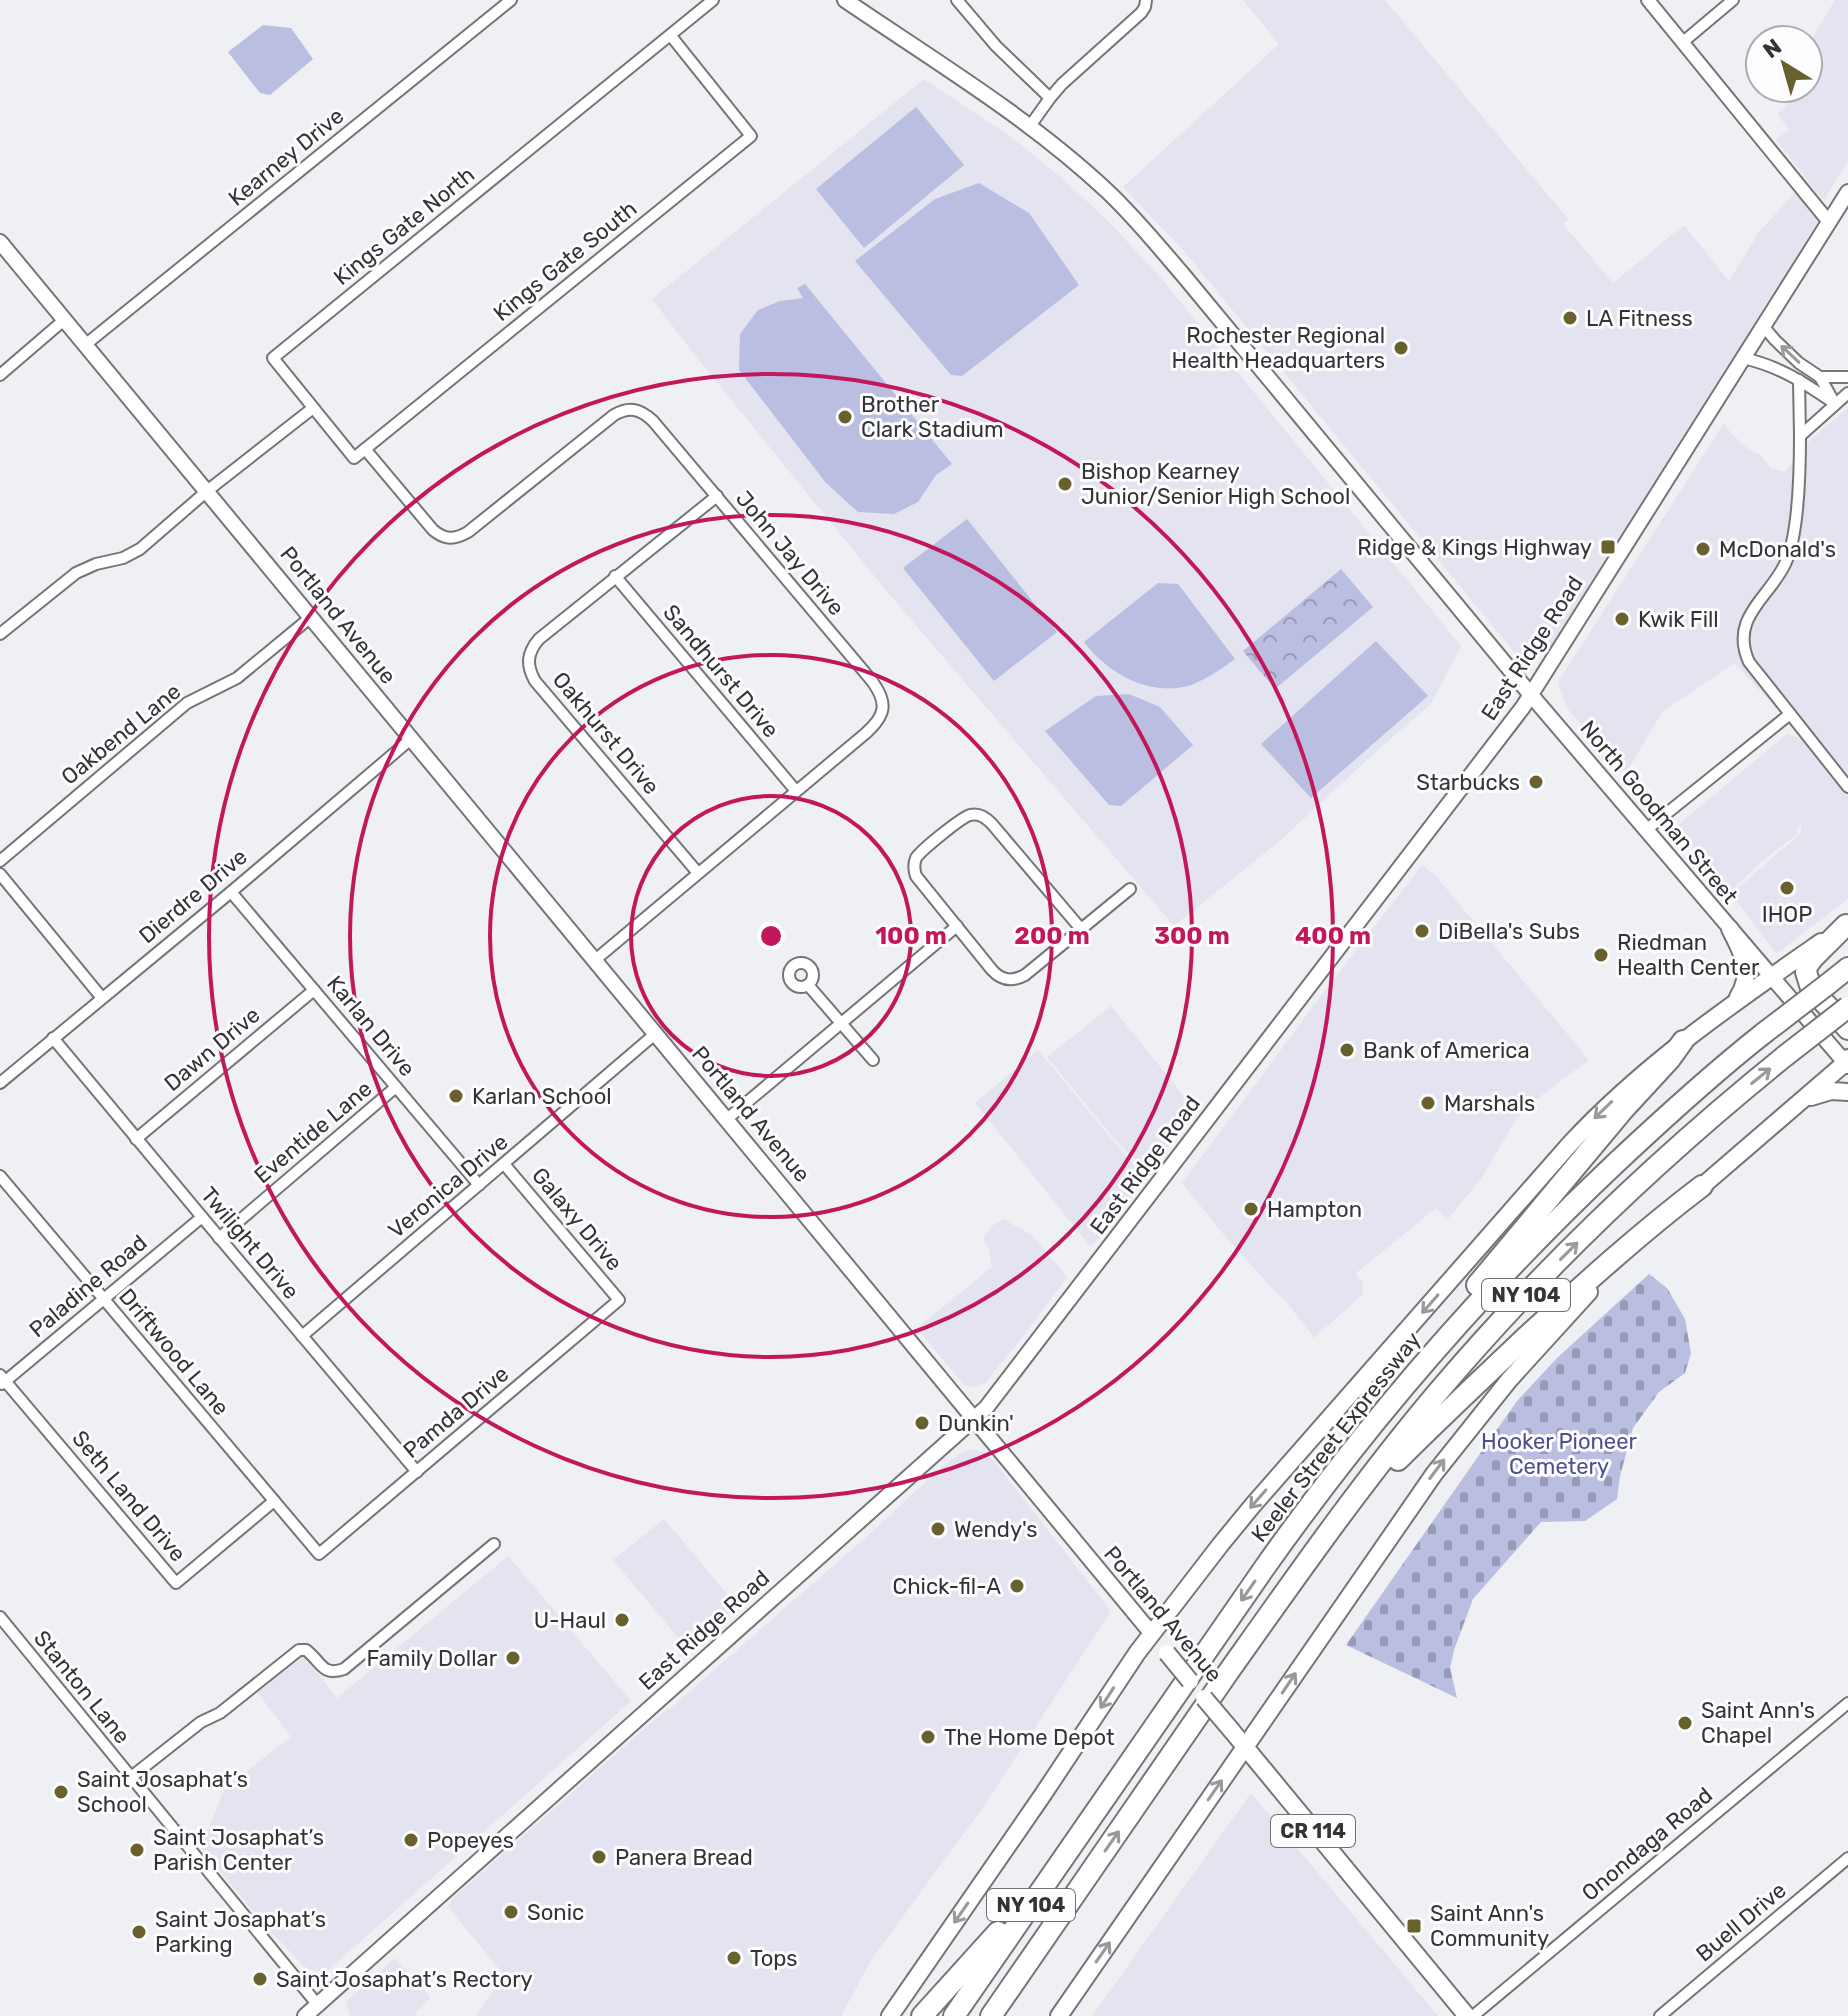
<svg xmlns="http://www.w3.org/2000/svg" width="1848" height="2016" viewBox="0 0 1848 2016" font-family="Rubik,sans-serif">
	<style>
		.built { fill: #e3e4ef }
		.cemetery { fill: url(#cemetery-stones) }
		.park { fill: url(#park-crowns) }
		.pitch { fill: #babee1 }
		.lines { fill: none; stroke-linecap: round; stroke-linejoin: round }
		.minor-casing { stroke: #757578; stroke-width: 14 }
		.tertiary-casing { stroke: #757578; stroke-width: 16 }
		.secondary-casing { stroke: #757578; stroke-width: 18 }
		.primary-casing { stroke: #757578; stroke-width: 20 }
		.motorway-casing { stroke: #757578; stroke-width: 24 }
		.minor { stroke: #fff; stroke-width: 10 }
		.tertiary { stroke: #fff; stroke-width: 12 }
		.secondary { stroke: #fff; stroke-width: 14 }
		.primary { stroke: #fff; stroke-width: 16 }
		.motorway { stroke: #fff; stroke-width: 20 }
		.primary-bridge-casing { stroke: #757578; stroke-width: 20; stroke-linecap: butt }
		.motorway-bridge-casing { stroke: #757578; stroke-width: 24; stroke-linecap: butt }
		.primary-bridge { stroke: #fff; stroke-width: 16 }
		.motorway-bridge { stroke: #fff; stroke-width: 20 }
		.oneway { stroke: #9a9a9a }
		.ring { fill: none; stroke: #c2185b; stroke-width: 4 }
		.poi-dot { fill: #69612d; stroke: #fdfdff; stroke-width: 3 }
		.labels { text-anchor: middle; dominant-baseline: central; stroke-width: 6; stroke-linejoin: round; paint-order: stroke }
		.shield { fill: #fdfdff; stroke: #707072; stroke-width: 2 }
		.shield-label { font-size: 20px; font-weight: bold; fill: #343436 }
		.street-label { font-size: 22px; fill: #343436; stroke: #fdfdff }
		.poi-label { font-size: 22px; fill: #343436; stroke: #fdfdff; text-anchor: start }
		.park-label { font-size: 22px; fill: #4e4f91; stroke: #fdfdff }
		.centre { fill: #c2185b; stroke: #fdfdff; stroke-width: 4 }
		.ring-label { font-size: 24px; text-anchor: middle; font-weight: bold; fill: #c2185b; stroke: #fdfdff; stroke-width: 6; stroke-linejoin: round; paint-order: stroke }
	</style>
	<defs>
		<pattern id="cemetery-stones" width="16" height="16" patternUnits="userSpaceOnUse" patternTransform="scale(2)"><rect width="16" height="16" fill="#babee1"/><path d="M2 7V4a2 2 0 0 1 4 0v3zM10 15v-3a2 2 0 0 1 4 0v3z" fill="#989bb7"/></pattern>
		<pattern id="park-crowns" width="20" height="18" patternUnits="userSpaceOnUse" patternTransform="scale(2)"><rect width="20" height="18" fill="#babee1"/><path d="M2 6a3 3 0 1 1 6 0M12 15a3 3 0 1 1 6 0" fill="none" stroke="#989bb7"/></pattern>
	</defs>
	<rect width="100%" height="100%" fill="#eff0f3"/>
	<!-- built -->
	<g class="built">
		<path d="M1243,0H1385L1568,219L1563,224L1613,283L1684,225L1729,281L1759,232L1797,190L1818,216L1817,223L1548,650L1537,658L1529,659L1521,657L1515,653L1184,251L1123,187L1279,44Z"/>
		<path d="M1835,0H1848V161L1825,199H1822L1776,140L1789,129L1777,114L1811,85L1808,80V45Z"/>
		<path d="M924,79L1010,136L1062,178L1110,223L1161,278L1461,646L1431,704L1379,749L1281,840L1174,926L889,594L693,353L652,299Z"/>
		<path d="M1848,408V899L1776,954L1731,894L1800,834L1802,824L1799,826L1796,835L1762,861L1730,892L1685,839L1678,825L1787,734L1801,739L1793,727L1735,663L1662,712L1629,768L1624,772L1566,707L1558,682L1724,423L1730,432L1750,451L1760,454L1771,468L1785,472L1811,439Z"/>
		<path d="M1422,865L1435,875L1589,1060L1533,1102L1517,1118L1481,1179L1447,1220L1436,1208L1355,1274L1363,1283L1362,1295L1314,1338L1284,1299L1272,1288L1225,1236L1182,1183L1320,997Z"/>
		<path d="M1111,1006L1195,1110L1148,1173L1110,1134L1047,1057Z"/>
		<path d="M1038,1050L1145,1179L1099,1239L1090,1246L975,1103Z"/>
		<path d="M1003,1219L1033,1236L1067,1277L1025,1334L985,1383L976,1387L964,1385L917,1328L992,1267L989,1250L983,1238L992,1226Z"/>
		<path d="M975,1449L987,1454L994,1461L1111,1611L982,1809L873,1957L841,2016H476L504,1975L448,1907L453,1898L662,1713L673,1706L872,1532L939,1469L964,1451Z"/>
		<path d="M664,1519L738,1607L688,1649L613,1560Z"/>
		<path d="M508,1556L631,1701L324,1974L305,1967L265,1926L201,1848L225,1788L291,1737L257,1692L304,1656L337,1698Z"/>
		<path d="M1251,1793L1438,2016H1092Z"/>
		<path d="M395,1958L431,1998L415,2013L417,2016H350L346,2002Z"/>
	</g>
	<!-- cemetery -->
	<path class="cemetery" d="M1649,1274L1667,1288L1685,1319L1691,1353L1685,1373L1659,1392L1633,1428L1620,1476L1617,1499L1585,1521L1541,1522L1473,1599L1454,1650L1450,1668L1457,1698L1346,1645L1517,1401L1557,1358Z"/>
	<!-- park -->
	<path class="park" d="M1341,569L1373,607L1275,689L1243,651Z"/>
	<!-- pitch -->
	<g class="pitch">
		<path d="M263,25L291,28L313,59L270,95L260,93L228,52Z"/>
		<path d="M916,107L964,165L864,248L816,189Z"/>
		<path d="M979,183L1029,213L1079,285L962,376L951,375L855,261L935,199Z"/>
		<path d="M805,284L952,464L936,475L918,502L894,514L858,512L826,483L739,370L740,334L758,310L780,301L803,298L797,288Z"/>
		<path d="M967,519L1057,632L994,681L903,568Z"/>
		<path d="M1158,583L1178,584L1235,659C1221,669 1207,679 1191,685C1161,695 1124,682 1102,661C1095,656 1090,649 1084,642Z"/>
		<path d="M1376,641L1428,696L1311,798L1261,744Z"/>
		<path d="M1129,694L1160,707L1193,745L1121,806L1109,805L1045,731L1096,696Z"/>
	</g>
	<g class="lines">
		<!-- minor casing -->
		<g class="minor-casing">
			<g id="minor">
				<path d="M957,0L996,46L1050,98"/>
				<path d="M671,36L751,136L354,458L273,358L713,0"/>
				<path d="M1683,42L1733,0"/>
				<path d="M1030,126L1050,98L1062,84L1141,13L1145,7L1146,0"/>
				<path d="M1763,326L1775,340L1799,363L1820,377L1835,404"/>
				<path d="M85,345L511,0"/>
				<path d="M1743,358C1779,366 1803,382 1834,403"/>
				<path d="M0,375L64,320"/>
				<path d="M1820,377H1848"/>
				<path d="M1799,380L1800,436"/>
				<path d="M1848,393L1800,436C1800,469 1799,535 1785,564C1769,598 1729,618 1749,662L1848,787"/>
				<path d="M365,449L433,530C445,540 454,540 468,532L614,415C630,406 640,409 653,421L872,681C888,703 886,715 866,733L595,960"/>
				<path d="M615,576L796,791"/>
				<path d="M0,634L76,573L96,564L123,558L140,549L207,491L313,408"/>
				<path d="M1646,830L1790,714"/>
				<path d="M0,861L187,703L237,678L311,617"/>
				<path d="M698,873L535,681C526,665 527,653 539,639L717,496"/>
				<path d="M0,874L102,998"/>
				<path d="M231,892L479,1185"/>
				<path d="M1081,929L992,824C986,818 980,813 970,815C962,817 921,850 916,858C913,865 914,870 916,876L992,970C1002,981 1012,982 1025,975L1130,889"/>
				<circle cx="801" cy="975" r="12"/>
				<path d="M808,985L873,1060"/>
				<path d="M53,1038L202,1217L417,1472"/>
				<path d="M0,1083L231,892L411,739"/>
				<path d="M727,1119L957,926"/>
				<path d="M136,1139L314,990"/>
				<path d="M0,1176L319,1554L619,1300L504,1164"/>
				<path d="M219,1238L396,1087"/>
				<path d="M302,1336L655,1034"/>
				<path d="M0,1375L176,1583L274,1501"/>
				<path d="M2,1384L202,1217"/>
				<path d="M0,1617L317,2004"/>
				<path d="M130,1778L201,1722L220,1713L299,1650H306C321,1661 322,1677 344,1669L494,1544"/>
				<path d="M1473,2016L1848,1703"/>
				<path d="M1660,2016L1848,1858"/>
			</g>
		</g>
		<!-- tertiary casing -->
		<g class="tertiary-casing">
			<path id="tertiary" d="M1648,0L1829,222"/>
		</g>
		<!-- secondary casing -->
		<g class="secondary-casing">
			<g id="secondary">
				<path d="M845,0C933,60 1028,117 1106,190C1134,216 1159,247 1184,276L1531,695L1848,1066"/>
				<path d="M0,242L1152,1634"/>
				<path d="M305,2016L986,1408L1523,707L1848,192"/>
			</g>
		</g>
		<!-- primary casing -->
		<g class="primary-casing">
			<g id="primary">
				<path d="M1730,929C1742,952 1754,973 1738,997"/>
				<path d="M1811,1097L1831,1091L1848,1092"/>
				<path d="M1693,1194L1845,1063"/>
				<path d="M1232,1731L1467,2016"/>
				<path d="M890,2016L1042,1796L1137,1653L1221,1544L1253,1505L1569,1145C1643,1065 1732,1004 1821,942"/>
				<path d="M1059,2016L1434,1474L1509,1380L1589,1292"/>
			</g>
		</g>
		<!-- motorway casing -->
		<g class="motorway-casing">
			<g id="motorway">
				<path d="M1846,925L1813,958L1807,966L1806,972L1811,988L1848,1029"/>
				<path d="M1828,984L1848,968"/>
				<path d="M1845,1063L1848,1060"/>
				<path d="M1477,1285L1623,1110L1670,1059L1683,1041"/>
				<path d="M1398,1460C1440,1418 1483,1378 1526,1337C1583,1285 1640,1233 1702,1186"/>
				<path d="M922,2016L998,1932"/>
				<path d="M954,2016L1265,1567C1369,1420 1487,1284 1618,1161C1665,1117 1713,1073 1764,1033"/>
				<path d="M991,2016C1070,1902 1148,1788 1227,1674C1295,1578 1362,1482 1438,1392C1542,1269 1660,1157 1785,1056"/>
			</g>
		</g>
		<!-- minor -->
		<use href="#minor" class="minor"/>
		<!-- tertiary -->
		<use href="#tertiary" class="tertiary"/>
		<!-- secondary -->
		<use href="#secondary" class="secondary"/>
		<!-- primary -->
		<use href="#primary" class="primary"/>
		<!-- motorway -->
		<use href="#motorway" class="motorway"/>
		<!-- primary-bridge casing -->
		<g class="primary-bridge-casing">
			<g id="primary-bridge">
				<path d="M1167,1653L1190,1681"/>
				<path d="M1204,1698L1232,1731"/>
			</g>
		</g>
		<!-- motorway-bridge casing -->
		<g class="motorway-bridge-casing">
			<g id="motorway-bridge">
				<path d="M1764,1033L1828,984"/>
				<path d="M1785,1056L1848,1007"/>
			</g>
		</g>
		<!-- primary-bridge -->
		<use href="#primary-bridge" class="primary-bridge"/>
		<!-- motorway-bridge -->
		<use href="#motorway-bridge" class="motorway-bridge"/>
	</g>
	<!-- one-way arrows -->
	<defs><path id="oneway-shaft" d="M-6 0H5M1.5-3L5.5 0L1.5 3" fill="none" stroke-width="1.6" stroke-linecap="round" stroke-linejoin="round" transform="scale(2)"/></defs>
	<g class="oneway">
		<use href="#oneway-shaft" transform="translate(1790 354) rotate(-137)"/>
		<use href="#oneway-shaft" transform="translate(1761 1076) rotate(-39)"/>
		<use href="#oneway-shaft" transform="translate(1603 1110) rotate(136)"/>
		<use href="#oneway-shaft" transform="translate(1569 1251) rotate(-45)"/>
		<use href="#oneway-shaft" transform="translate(1430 1304) rotate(131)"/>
		<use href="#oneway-shaft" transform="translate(1437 1469) rotate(-53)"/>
		<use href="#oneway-shaft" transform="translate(1258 1499) rotate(131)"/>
		<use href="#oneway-shaft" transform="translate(1248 1591) rotate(125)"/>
		<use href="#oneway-shaft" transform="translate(1289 1683) rotate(-56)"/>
		<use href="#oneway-shaft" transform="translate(1107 1698) rotate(123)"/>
		<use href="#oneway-shaft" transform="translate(1215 1790) rotate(-55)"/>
		<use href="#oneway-shaft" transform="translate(1112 1841) rotate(-55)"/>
		<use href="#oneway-shaft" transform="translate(961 1913) rotate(125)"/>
		<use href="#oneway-shaft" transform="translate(1103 1952) rotate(-55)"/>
	</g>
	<!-- distance rings -->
	<g class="ring">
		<circle cx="771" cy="936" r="140"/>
		<circle cx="771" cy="936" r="281"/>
		<circle cx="771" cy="936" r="421"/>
		<circle cx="771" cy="936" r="562"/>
	</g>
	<!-- markers -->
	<g class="poi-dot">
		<circle cx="1570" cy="318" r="8"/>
		<circle cx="1401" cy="348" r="8"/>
		<circle cx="845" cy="417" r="8"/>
		<circle cx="1065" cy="484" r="8"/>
		<rect x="1600" y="539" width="16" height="16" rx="4"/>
		<circle cx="1703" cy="549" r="8"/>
		<circle cx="1622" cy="619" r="8"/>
		<circle cx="1536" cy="782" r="8"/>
		<circle cx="1787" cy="888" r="8"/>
		<circle cx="1422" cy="931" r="8"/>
		<circle cx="1601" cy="955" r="8"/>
		<circle cx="1347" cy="1050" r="8"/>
		<circle cx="456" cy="1096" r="8"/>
		<circle cx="1428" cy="1103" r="8"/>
		<circle cx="1251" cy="1209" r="8"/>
		<circle cx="922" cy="1423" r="8"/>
		<circle cx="938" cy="1529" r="8"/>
		<circle cx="1017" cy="1586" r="8"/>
		<circle cx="622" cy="1620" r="8"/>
		<circle cx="513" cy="1658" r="8"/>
		<circle cx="1685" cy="1723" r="8"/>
		<circle cx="928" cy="1737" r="8"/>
		<circle cx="61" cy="1792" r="8"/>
		<circle cx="411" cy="1840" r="8"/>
		<circle cx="137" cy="1850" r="8"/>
		<circle cx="599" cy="1857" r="8"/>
		<circle cx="511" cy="1912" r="8"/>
		<rect x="1406" y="1918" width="16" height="16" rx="4"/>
		<circle cx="139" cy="1932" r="8"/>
		<circle cx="734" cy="1958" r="8"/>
		<circle cx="260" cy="1979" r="8"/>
	</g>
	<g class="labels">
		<!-- shield labels -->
		<g class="shield">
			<rect x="1482" y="1279" width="88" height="32" rx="6"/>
			<rect x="1271" y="1815" width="84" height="32" rx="6"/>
			<rect x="987" y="1889" width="88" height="32" rx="6"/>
		</g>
		<g class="shield-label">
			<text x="1526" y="1295">NY 104</text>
			<text x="1313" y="1831">CR 114</text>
			<text x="1031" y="1905">NY 104</text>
		</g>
		<!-- street labels -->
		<g class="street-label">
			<text transform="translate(286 157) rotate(-39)">Kearney Drive</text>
			<text transform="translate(404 226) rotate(-39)">Kings Gate North</text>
			<text transform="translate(565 261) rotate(-39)">Kings Gate South</text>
			<text transform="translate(790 553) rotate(50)">John Jay Drive</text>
			<text transform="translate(338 615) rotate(51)">Portland Avenue</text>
			<text transform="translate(1532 648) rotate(-57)">East Ridge Road</text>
			<text transform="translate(721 671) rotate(50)">Sandhurst Drive</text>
			<text transform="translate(606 733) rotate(50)">Oakhurst Drive</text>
			<text transform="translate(121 734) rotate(-39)">Oakbend Lane</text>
			<text transform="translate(1659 812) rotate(50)">North Goodman Street</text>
			<text transform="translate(193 896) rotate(-40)">Dierdre Drive</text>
			<text transform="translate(371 1026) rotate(50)">Karlan Drive</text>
			<text transform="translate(212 1049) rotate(-40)">Dawn Drive</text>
			<text transform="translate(751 1114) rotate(50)">Portland Avenue</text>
			<text transform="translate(313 1132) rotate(-40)">Eventide Lane</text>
			<text transform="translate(1145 1165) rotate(-53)">East Ridge Road</text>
			<text transform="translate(448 1186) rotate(-40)">Veronica Drive</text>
			<text transform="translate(577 1219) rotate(50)">Galaxy Drive</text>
			<text transform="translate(250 1243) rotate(50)">Twilight Drive</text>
			<text transform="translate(88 1286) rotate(-40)">Paladine Road</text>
			<text transform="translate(174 1352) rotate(50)">Driftwood Lane</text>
			<text transform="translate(456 1412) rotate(-40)">Pamda Drive</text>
			<text transform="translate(1336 1437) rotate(-52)">Keeler Street Expressway</text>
			<text transform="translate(129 1496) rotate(50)">Seth Land Drive</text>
			<text transform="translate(1163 1614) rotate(50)">Portland Avenue</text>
			<text transform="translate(704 1630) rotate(-42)">East Ridge Road</text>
			<text transform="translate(82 1687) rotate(51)">Stanton Lane</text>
			<text transform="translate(1647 1844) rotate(-40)">Onondaga Road</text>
			<text transform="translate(1741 1922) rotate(-40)">Buell Drive</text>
		</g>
		<!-- poi labels -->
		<g class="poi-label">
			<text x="1586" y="318">LA Fitness</text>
			<text x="1385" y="335" text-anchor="end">Rochester Regional<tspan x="1385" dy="25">Health Headquarters</tspan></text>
			<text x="861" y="404">Brother<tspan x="861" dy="25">Clark Stadium</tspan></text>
			<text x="1081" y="471">Bishop Kearney<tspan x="1081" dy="25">Junior/Senior High School</tspan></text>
			<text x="1592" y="547" text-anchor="end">Ridge &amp; Kings Highway</text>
			<text x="1719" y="549">McDonald's</text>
			<text x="1638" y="619">Kwik Fill</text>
			<text x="1520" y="782" text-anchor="end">Starbucks</text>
			<text x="1787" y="914" text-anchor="middle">IHOP</text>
			<text x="1438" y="931">DiBella's Subs</text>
			<text x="1617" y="942">Riedman<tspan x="1617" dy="25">Health Center</tspan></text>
			<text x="1363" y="1050">Bank of America</text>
			<text x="472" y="1096">Karlan School</text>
			<text x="1444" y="1103">Marshals</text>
			<text x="1267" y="1209">Hampton</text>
			<text x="938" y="1423">Dunkin'</text>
			<text x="954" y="1529">Wendy's</text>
			<text x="1001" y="1586" text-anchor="end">Chick-fil-A</text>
			<text x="606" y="1620" text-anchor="end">U-Haul</text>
			<text x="497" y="1658" text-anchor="end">Family Dollar</text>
			<text x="1701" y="1710">Saint Ann's<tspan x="1701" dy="25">Chapel</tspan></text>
			<text x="944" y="1737">The Home Depot</text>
			<text x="77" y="1779">Saint Josaphat’s<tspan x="77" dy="25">School</tspan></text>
			<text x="153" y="1837">Saint Josaphat’s<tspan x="153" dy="25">Parish Center</tspan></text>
			<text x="427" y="1840">Popeyes</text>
			<text x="615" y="1857">Panera Bread</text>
			<text x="527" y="1912">Sonic</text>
			<text x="1430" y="1913">Saint Ann's<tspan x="1430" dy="25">Community</tspan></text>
			<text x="155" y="1919">Saint Josaphat’s<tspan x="155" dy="25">Parking</tspan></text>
			<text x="750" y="1958">Tops</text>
			<text x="276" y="1979">Saint Josaphat’s Rectory</text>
		</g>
		<!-- park labels -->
		<g class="park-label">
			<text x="1559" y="1441">Hooker Pioneer<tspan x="1559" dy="25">Cemetery</tspan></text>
		</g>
	</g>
	<circle cx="771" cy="936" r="12" class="centre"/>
	<g class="ring-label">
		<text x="911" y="944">100 m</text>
		<text x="1052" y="944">200 m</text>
		<text x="1192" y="944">300 m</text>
		<text x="1333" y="944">400 m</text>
	</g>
	<!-- north arrow -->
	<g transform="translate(1784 64) rotate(323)"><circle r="38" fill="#fdfdff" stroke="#adadaf" stroke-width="2"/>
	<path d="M0-6L14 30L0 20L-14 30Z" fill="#69612d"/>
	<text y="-12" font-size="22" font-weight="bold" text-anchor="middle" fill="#343436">N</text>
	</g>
</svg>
